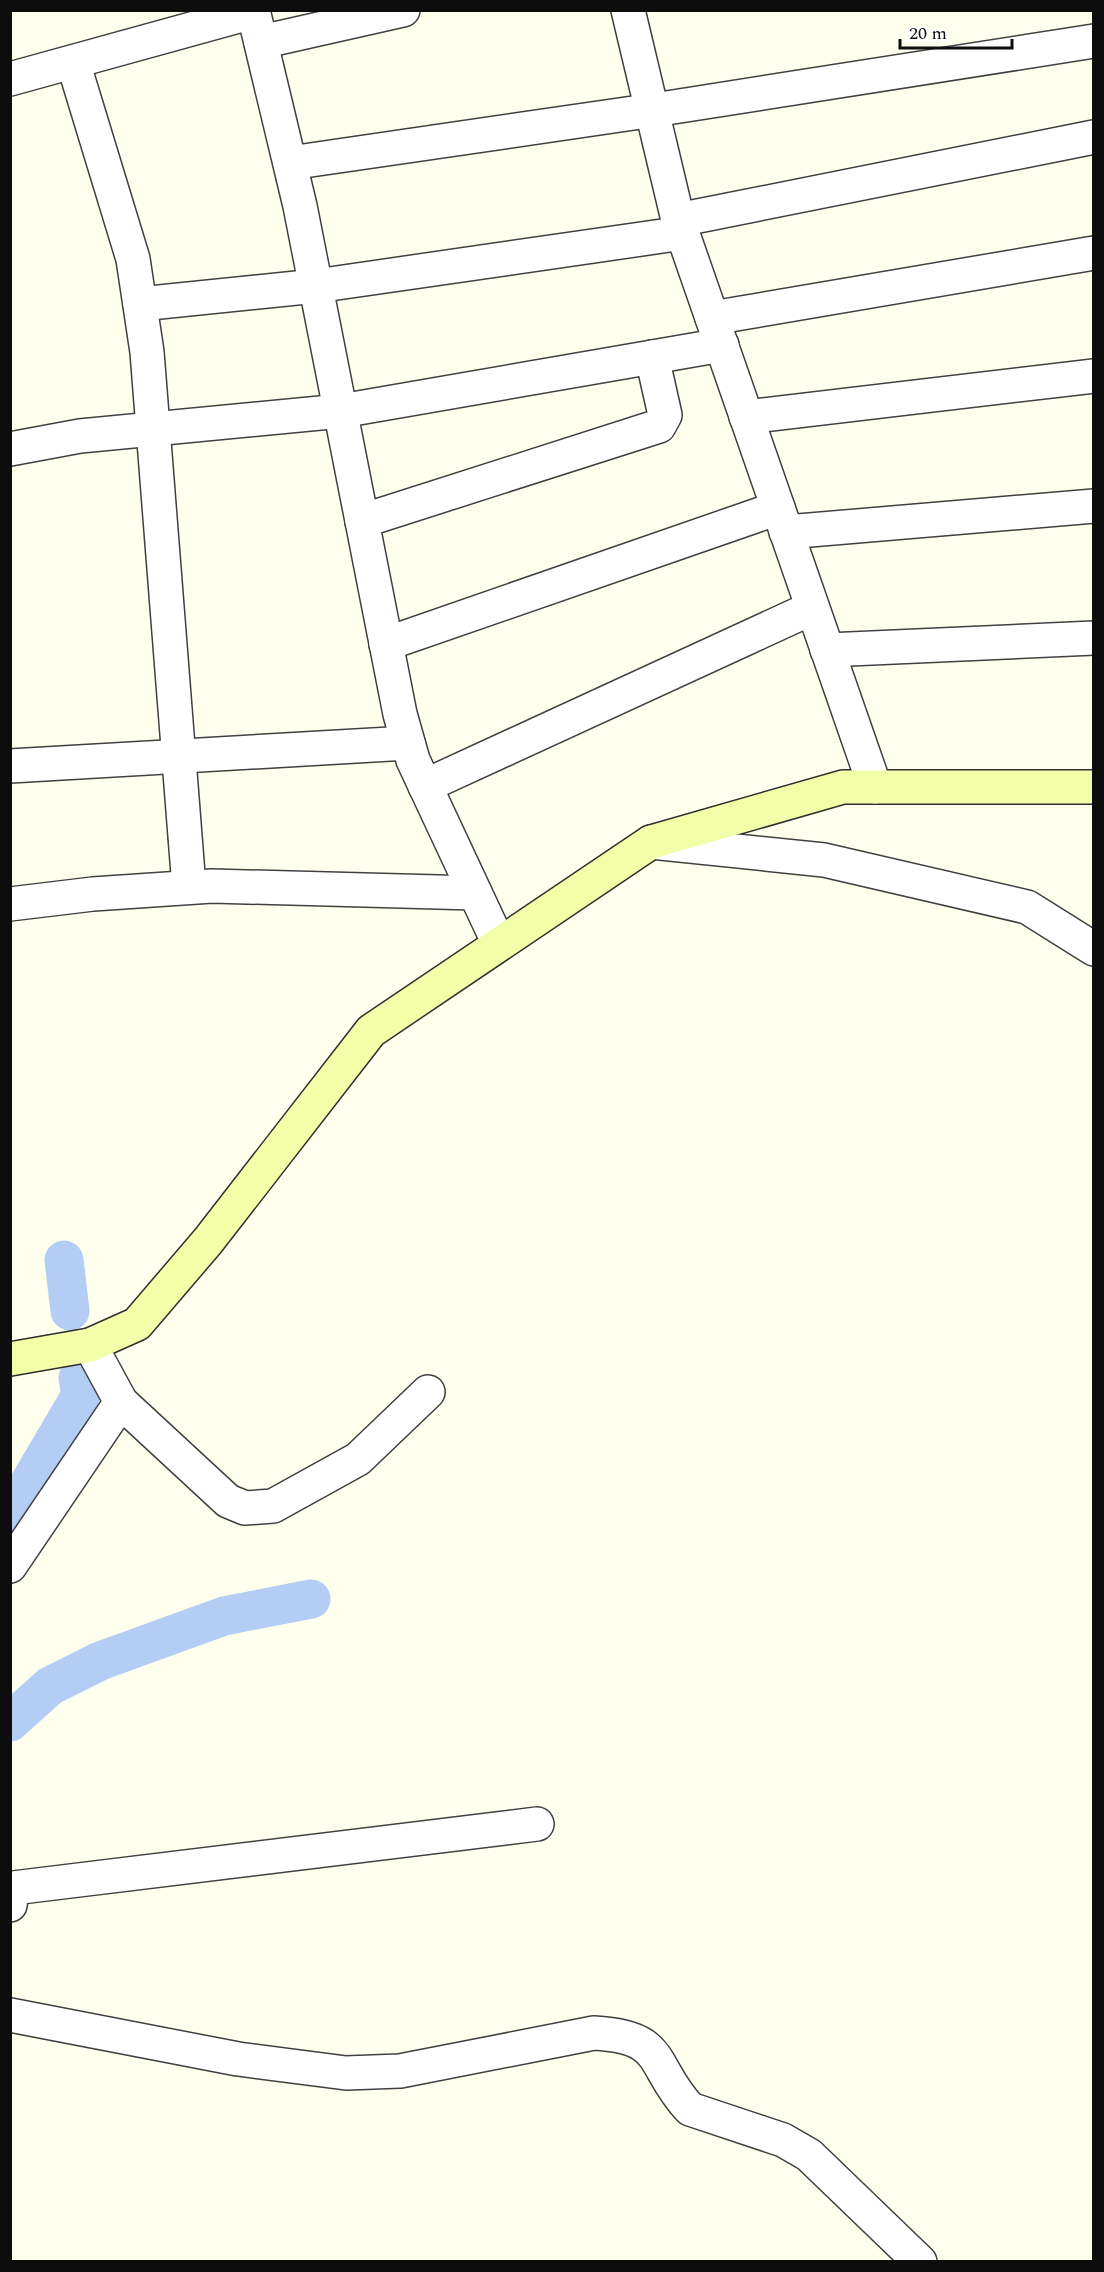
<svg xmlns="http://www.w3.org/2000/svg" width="1104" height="2272" viewBox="0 0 1104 2272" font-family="Spectral,serif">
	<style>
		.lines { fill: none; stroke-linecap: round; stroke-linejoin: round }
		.canal { stroke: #b3cdf5; stroke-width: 39 }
		.street-casing { stroke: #404040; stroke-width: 36 }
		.secondary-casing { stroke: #2f2f2f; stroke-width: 36 }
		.street { stroke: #fff; stroke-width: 33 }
		.secondary { stroke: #f3fea9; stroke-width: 33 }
	</style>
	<rect width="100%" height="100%" fill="#feffed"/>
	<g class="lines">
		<!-- canal -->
		<g class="canal">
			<path d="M64,1260L70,1311"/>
			<path d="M10,1516L81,1395L78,1378"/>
			<path d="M10,1722L50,1686L100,1661L224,1616L311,1599"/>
		</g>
		<!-- street casing -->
		<g class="street-casing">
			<g id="street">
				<path d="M253,10L300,206L400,714L413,760L499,944"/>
				<path d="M628,10L678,220L875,787"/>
				<path d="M261,42L403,10"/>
				<path d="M73,62L133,259L147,352L189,887"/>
				<path d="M10,79L253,12"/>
				<path d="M290,163L654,110L1094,41"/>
				<path d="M678,220L1094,137"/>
				<path d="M140,304L316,286L683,233"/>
				<path d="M712,318L1094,253"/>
				<path d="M746,417L1094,376"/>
				<path d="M10,449L80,436L341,411L722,345"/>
				<path d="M362,521L659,426L665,415L652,357"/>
				<path d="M786,532L1094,506"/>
				<path d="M386,644L778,508"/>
				<path d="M827,650L1094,638"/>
				<path d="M10,766L408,743"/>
				<path d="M425,786L812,608"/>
				<path d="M651,842L824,860L1027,907L1094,949"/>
				<path d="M10,904L93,894L212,886L475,893"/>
				<path d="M90,1345L121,1402L228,1501L245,1508L273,1506L358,1459L428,1392"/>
				<path d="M10,1566L121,1402"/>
				<path d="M10,1905L13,1888L537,1824"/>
				<path d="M10,2015L238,2059L346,2073L400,2071L594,2033C668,2037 649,2065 690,2109L783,2140L809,2155L920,2262"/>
			</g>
		</g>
		<!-- secondary casing -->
		<g class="secondary-casing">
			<path id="secondary" d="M10,1359L90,1345L137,1324L208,1241L371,1031L651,842L843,787H1094"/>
		</g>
		<!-- street -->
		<use href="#street" class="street"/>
		<!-- secondary -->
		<use href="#secondary" class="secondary"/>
	</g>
	<!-- border -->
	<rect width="1104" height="2272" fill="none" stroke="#0d0d0d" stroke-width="24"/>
	<!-- scale -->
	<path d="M900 39v9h112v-9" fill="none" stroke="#0d0d0d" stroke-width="3"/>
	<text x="909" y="39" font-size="18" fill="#0d0d0d" stroke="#ffffff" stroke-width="4.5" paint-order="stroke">20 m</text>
</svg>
